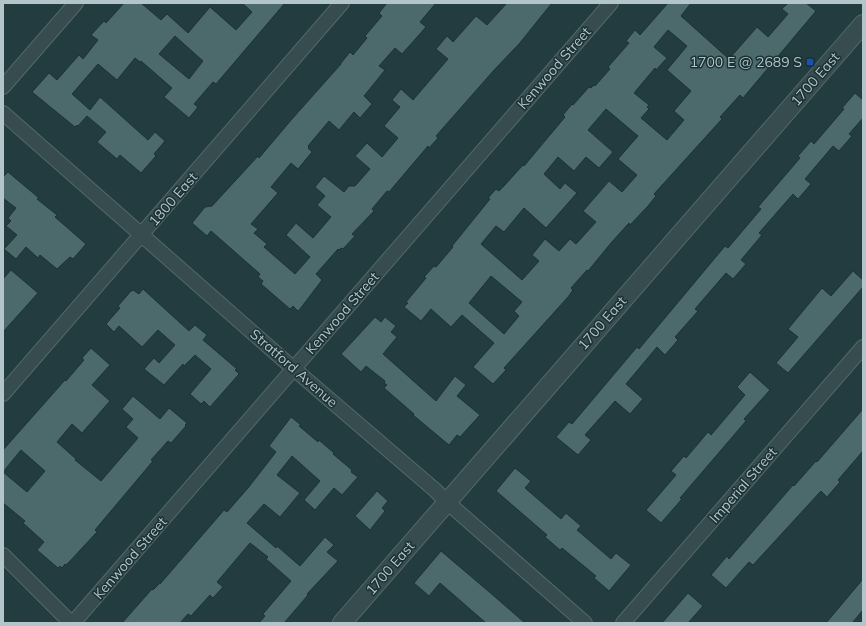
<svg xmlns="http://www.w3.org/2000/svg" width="866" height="626" viewBox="0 0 866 626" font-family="Mulish,sans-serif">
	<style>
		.building { fill: #4c696c; stroke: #1d3335; fill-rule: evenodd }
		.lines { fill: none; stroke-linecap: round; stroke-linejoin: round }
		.minor-casing { stroke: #54696c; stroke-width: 16 }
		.tertiary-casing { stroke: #54696c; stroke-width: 20 }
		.minor { stroke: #364c4e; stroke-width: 14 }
		.tertiary { stroke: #364c4e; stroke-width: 18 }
		.transit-dot { fill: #1a4fb4; stroke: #1b3133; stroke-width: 1.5 }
		.labels { text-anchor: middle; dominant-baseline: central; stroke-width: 3; stroke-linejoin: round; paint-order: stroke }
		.poi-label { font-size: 14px; fill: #b2c6ca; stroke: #1b3133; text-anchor: end }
		.street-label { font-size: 14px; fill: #b2c6ca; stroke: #1b3133 }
	</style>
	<rect width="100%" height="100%" fill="#223c3f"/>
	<!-- building -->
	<g class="building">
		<path d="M124,3H141L161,20L167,14L188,33L210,7L236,30L252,12L242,3H285L216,84L213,82L194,104L198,107L189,118L164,97L172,88L141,61L140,62L135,58L117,80L98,64L72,94L90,110L100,97L148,140L155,132L165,141L154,154L156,156L141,173L120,155L117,159L97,142L106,132L87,116L78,126L77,125L75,127L32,92L49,73L57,80L79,55L83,59L98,40L91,35L104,21L106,23ZM175,36L203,61L189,79L159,54Z"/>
		<path d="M387,3H436L420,22L426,27L402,54L395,48L379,66L385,70L364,96L372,104L360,118L354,112L339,130L329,121L308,146L309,147L308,148L312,152L298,169L291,163L271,187L278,193L251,224L258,229L254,233L267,244L264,247L295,274L310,257L286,235L296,223L313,238L331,217L317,205L325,196L315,187L324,176L344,192L349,186H355L370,169L355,156L367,143L382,157L398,138L384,126L400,107L392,100L401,89L413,100L448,59L436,49L447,36L453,42L476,16L487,25L507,3H552L519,44L495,69L436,136L438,138L429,148L428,146L389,192L387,191L372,209L374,211L352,234L355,236L343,249L341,248L339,250L338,249L316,274L322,280L300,309L298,311L293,306L290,309L261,284L263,281L258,277L260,274L211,231L207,236L192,223L205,207L212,206L258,156L259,158L292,119L341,64V63L350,52L353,55L367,38L365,36L382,16L379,13Z"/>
		<path d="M668,3H691L681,16L729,59L757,27L768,37L788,14L782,9L788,3H806L816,11L743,98L740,95L720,117L722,119L654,194L656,196L648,206L630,225L629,223L611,243L588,271L587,270L571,288L573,290L568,297L504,368L506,370L493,384L473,367L494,343L462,315L451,327L431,309L421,321L404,307L408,303L406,302L426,278L424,277L434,266L436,267L453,247L452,246L490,199L488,198L496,189L499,191L503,187L523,165L524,166L565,117L563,115L572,104L573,105L589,87L591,88L594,85L595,86L610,69L608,67L629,43L626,41L635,30L640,35ZM668,30L687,46L667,70L691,91L674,111L684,120L667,140L641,118L649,109L647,107L649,105L634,93L655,68L656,70L667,58L654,47ZM606,109L638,136L618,159L637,175L622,192L609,181L583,211L596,222L576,244L570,239L559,251L545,239L532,255L539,261L522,280L481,244L496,226L504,232L524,208L546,228L577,193L565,183L560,189L544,174L558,157L574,171L586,157L599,168L613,152L588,130ZM491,276L522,302L514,311L519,316L504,334L469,303Z"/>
		<path d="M855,93L863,100V118L849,134L852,136L839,151L833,146L805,179L811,184L798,199L793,194L759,233L762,235L741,260L746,264L733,279L726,273L695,309L698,311L675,337L678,340L665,355L657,347L626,384L643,399L630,414L615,401L585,435L591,440L578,455L556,437L569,422L572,424L637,347L639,349L725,246L728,248L761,209L758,207L800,158L798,156L811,141L814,144L844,109L842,108Z"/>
		<path d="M8,172L39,198L37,199L57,215L55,217L86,244L73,259L70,257L57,269L40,255L38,258L26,247L16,259L4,249L17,235L6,226L11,221L8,218L16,208L3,198V177Z"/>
		<path d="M11,270L38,293L3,332V279Z"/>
		<path d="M853,271L863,280V287L788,373L776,363L798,337L788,329L822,288L831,296Z"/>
		<path d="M143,289L189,331L195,325L207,335L203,340L237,369L235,370L239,374L210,407L204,401L201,404L190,394L211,369L195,355L184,366L183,364L164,385L144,369L154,358L159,363L175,345L158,330L142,347L119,326L114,332L106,324L120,308L118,306L131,291H132L133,290L139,294Z"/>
		<path d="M375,317L381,322L385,317L396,326L391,332L397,337L383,354L436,401L455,376L466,385L457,396L480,415L460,437L457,435L449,445L413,415L414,414L384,388L387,385L384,383L385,381L366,366L361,372L341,354Z"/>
		<path d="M91,348L110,365L92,385L110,401L82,433L72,424L57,442L76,459L75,460L101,481L138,438L126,427L133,419L122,409L133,396L160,419L169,408L187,423L185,425L186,426L171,443L168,441L151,460L153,461L95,530L97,532L70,561L66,565L65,564L62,568L60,566L58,568L37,550L44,542L23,523L25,521L3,503V450L65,380L66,381L84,360L82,358ZM21,450L45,471L27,492L3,472Z"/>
		<path d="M750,372L770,390L744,419L746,421L680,498L682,499L661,523L646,510L676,475L671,471L684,456L686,458L708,432L711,435L745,395L737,387Z"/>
		<path d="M863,409V451L838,480L840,482L827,497L821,491L753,565L749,562L726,588L711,575L727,556L729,559L793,485L794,486L816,461L817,462Z"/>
		<path d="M291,417L301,425L299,426L318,442L319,440L334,453L333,454L352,470L351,472L358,477L342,495L334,488L315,510L304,500L320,481L292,456L277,475L300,493L280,517L264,504L247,523L276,548L277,546L300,566L325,537L334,545L327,552L338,561L307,594L308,595L284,623H259L265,616L263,614L291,581L266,559L268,557L250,543L217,582L223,587L213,598L210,595L191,616L188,614L180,623H122L152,589L153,590L160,583V584L224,510L227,512L248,488L276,452L269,446Z"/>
		<path d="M515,468L531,481L525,488L561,519L566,513L581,526L577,530L611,559L616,553L631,565L609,591L594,578L596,576L562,548L560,550L545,537L547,535L496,491Z"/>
		<path d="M377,491L388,501L382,508L385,511L370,530L355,516Z"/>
		<path d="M441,551L494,596L525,623H486L440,583L429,596L414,583Z"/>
		<path d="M863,579V610L852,623H826Z"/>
		<path d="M688,593L703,606L688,623H662Z"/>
	</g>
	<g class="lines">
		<!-- minor casing -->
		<g class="minor-casing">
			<g id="minor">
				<path d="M3,87L76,3"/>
				<path d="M3,113L294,369L435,490L447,502L585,623"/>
				<path d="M3,394L342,3"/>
				<path d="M3,555L71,623"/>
				<path d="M73,623L611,3"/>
				<path d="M623,623L863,347"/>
			</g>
		</g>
		<!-- tertiary casing -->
		<g class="tertiary-casing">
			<path id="tertiary" d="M342,623L863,24"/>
		</g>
		<!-- minor -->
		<use href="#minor" class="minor"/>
		<!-- tertiary -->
		<use href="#tertiary" class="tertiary"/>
	</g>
	<!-- markers -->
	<rect class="transit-dot" x="806" y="58" width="8" height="8" rx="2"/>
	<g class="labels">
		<!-- poi labels -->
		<g class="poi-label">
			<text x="802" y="62">1700 E @ 2689 S</text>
		</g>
		<!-- street labels -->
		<g class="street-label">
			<text transform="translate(554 68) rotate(-49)">Kenwood Street</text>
			<text transform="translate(815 79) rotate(-49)">1700 East</text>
			<text transform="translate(173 199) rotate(-49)">1800 East</text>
			<text transform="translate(342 313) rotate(-49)">Kenwood Street</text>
			<text transform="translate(602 323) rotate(-49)">1700 East</text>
			<text transform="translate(294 368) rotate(41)">Stratford Avenue</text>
			<text transform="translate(743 485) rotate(-49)">Imperial Street</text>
			<text transform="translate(130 558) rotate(-49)">Kenwood Street</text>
			<text transform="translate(390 568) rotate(-49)">1700 East</text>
		</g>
	</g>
	<!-- border -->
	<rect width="866" height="626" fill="none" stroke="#b2c6ca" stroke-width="8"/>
</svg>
